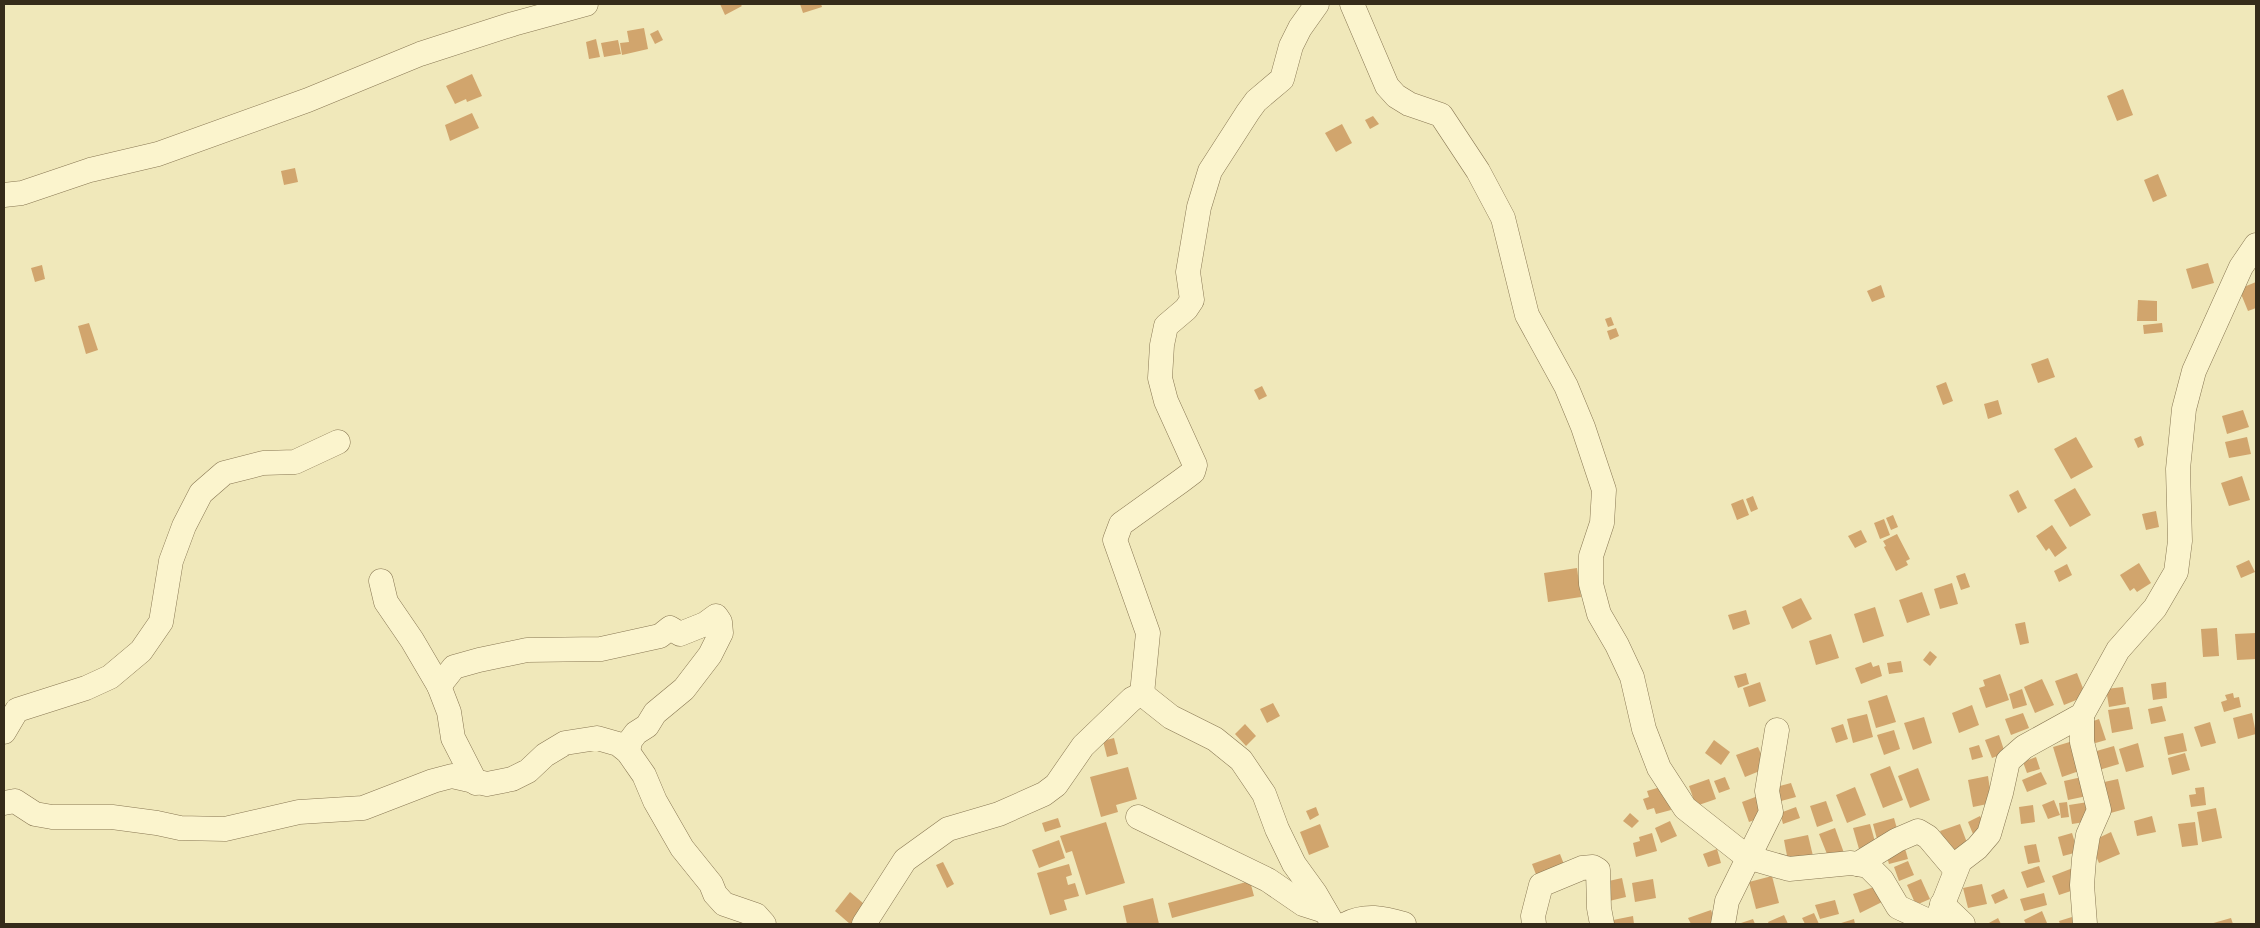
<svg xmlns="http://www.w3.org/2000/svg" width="2260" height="928" viewBox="0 0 2260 928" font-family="'Noto Serif',serif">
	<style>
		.building { fill: #d1a56d }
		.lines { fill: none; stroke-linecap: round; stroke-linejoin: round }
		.minor-casing { stroke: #887753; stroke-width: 25 }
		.minor { stroke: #fbf4cd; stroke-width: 24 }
	</style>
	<rect width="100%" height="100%" fill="#f0e8ba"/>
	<!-- building -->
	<g class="building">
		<path d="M720,4H740L742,6L725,15Z"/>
		<path d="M800,4H821L822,7L803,13Z"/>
		<path d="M644,28L648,49L622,55L620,43L629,42L627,31Z"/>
		<path d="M658,30L663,40L655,44L650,34Z"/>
		<path d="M596,39L600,57L589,59L586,42Z"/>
		<path d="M618,40L621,54L604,57L601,43Z"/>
		<path d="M472,74L482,96L467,102L466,99L455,104L446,86Z"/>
		<path d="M2123,89L2133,115L2117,121L2107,96Z"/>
		<path d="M472,113L479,128L450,141L445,125Z"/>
		<path d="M1373,116L1379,124L1370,129L1365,120Z"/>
		<path d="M1342,124L1352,143L1336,152L1325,133Z"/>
		<path d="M295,168L298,182L284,185L281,171Z"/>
		<path d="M2158,174L2167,196L2153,202L2144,180Z"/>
		<path d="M2208,263L2214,283L2192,289L2186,269Z"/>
		<path d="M42,265L45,279L35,282L31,268Z"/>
		<path d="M2256,282V308L2248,311L2239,289Z"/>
		<path d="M1881,285L1885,297L1872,302L1867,291Z"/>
		<path d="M2138,300L2157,301V321H2137Z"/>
		<path d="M1611,317L1614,325L1608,327L1605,319Z"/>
		<path d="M89,323L98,350L86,354L78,326Z"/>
		<path d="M2162,323L2163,332L2144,334L2143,325Z"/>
		<path d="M1616,328L1619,336L1610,340L1607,331Z"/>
		<path d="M2048,358L2055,377L2038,383L2031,364Z"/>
		<path d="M1946,382L1953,401L1943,405L1936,386Z"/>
		<path d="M1262,386L1267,396L1259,400L1254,390Z"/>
		<path d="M1998,400L2002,414L1988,419L1984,404Z"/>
		<path d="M2243,410L2249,427L2227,434L2222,416Z"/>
		<path d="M2141,436L2144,445L2138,448L2134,439Z"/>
		<path d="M2076,437L2093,467L2071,479L2054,449Z"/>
		<path d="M2247,437L2251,454L2229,458L2225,442Z"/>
		<path d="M2242,476L2250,500L2229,506L2221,483Z"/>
		<path d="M2075,488L2091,515L2070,527L2054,500Z"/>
		<path d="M2018,490L2027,508L2018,513L2009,495Z"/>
		<path d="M1753,496L1758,509L1751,512L1746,499Z"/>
		<path d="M1743,499L1749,515L1737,520L1731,504Z"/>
		<path d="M2156,511L2159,527L2146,530L2142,514Z"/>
		<path d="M1893,515L1898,527L1891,530L1886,518Z"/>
		<path d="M1884,519L1890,535L1880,539L1874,523Z"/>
		<path d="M2052,525L2067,548L2055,557L2049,548L2046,551L2036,536Z"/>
		<path d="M1861,530L1867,542L1855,548L1848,536Z"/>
		<path d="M1897,534L1910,559L1906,561L1908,565L1896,571L1884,547L1886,546L1883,541Z"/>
		<path d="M2249,560L2255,572L2241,578L2236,566Z"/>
		<path d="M2139,563L2151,583L2137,592L2134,588L2130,591L2120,575Z"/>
		<path d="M2067,564L2072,575L2059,582L2054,571Z"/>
		<path d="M1577,568L1581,597L1548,602L1544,573Z"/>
		<path d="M1965,573L1970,587L1961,590L1956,576Z"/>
		<path d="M1952,583L1958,604L1940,609L1934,589Z"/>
		<path d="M1922,592L1930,615L1907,623L1899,600Z"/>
		<path d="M1801,598L1812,619L1792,629L1782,607Z"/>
		<path d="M1875,607L1884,636L1863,643L1854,614Z"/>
		<path d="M1746,610L1750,624L1733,630L1728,615Z"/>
		<path d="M2025,622L2029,643L2020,645L2015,624Z"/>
		<path d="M2217,628L2219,656L2203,657L2201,629Z"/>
		<path d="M2256,633V659L2237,660L2235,634Z"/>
		<path d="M1831,634L1839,658L1816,665L1809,641Z"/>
		<path d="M1930,651L1937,657L1930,666L1923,660Z"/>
		<path d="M1901,661L1903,672L1889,674L1887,663Z"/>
		<path d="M1871,662L1873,667L1879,665L1882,676L1861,684L1855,668Z"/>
		<path d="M1746,673L1749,684L1738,688L1734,676Z"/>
		<path d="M2077,673L2086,696L2064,705L2055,681Z"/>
		<path d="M2000,674L2009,700L1986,708L1979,688L1985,686L1983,680Z"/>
		<path d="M2042,679L2054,705L2035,713L2024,687Z"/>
		<path d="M1760,682L1766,701L1749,707L1743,688Z"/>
		<path d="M2166,682L2167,698L2153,700L2151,684Z"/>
		<path d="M2123,687L2126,704L2109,707L2106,689Z"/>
		<path d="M2022,689L2027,705L2013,709L2009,694Z"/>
		<path d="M2233,693L2234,698L2239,697L2241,707L2224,712L2221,702L2227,700L2225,695Z"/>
		<path d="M1887,695L1896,722L1876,728L1868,701Z"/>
		<path d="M1273,703L1280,716L1267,723L1260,709Z"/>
		<path d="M1972,705L1979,725L1959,733L1952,713Z"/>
		<path d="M2162,706L2166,721L2151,724L2148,709Z"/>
		<path d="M2129,707L2133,729L2112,733L2108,710Z"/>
		<path d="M2023,713L2029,728L2011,735L2005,719Z"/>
		<path d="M2252,713L2256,734L2238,739L2233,718Z"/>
		<path d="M1867,714L1873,737L1853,743L1847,719Z"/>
		<path d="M1924,717L1932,743L1913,750L1904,723Z"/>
		<path d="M2099,719L2106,740L2092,744L2085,724Z"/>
		<path d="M2210,722L2216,743L2201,747L2194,727Z"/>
		<path d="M1245,724L1256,736L1246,746L1235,734Z"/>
		<path d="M1843,724L1848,739L1836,743L1831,728Z"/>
		<path d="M1894,730L1900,749L1884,755L1877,735Z"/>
		<path d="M2183,733L2187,751L2168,755L2164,737Z"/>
		<path d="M1999,735L2005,753L1992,758L1985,740Z"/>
		<path d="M1114,738L1118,754L1107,757L1103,741Z"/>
		<path d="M1714,740L1730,752L1721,765L1705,753Z"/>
		<path d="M2073,741L2082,770L2062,777L2053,747Z"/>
		<path d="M2138,743L2144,767L2126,772L2119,749Z"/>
		<path d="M1979,745L1983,757L1972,760L1969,748Z"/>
		<path d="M2114,746L2119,764L2099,770L2093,752Z"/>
		<path d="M1758,747L1767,768L1745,777L1736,755Z"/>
		<path d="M2185,753L2190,770L2172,775L2168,758Z"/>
		<path d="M2036,757L2040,769L2027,773L2023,762Z"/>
		<path d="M1890,766L1903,800L1883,808L1870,774Z"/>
		<path d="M1128,767L1137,799L1116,805L1118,812L1101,817L1090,777Z"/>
		<path d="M1918,768L1930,800L1910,808L1898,776Z"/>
		<path d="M2041,772L2047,784L2027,792L2022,780Z"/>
		<path d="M1988,776L1992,803L1973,807L1968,780Z"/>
		<path d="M1725,777L1730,789L1719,793L1714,781Z"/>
		<path d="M2082,777L2087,796L2068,800L2064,781Z"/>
		<path d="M1709,779L1716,799L1696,806L1689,786Z"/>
		<path d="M2118,779L2125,809L2107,814L2095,784Z"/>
		<path d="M1791,783L1796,797L1781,801L1776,787Z"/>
		<path d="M1664,786L1671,810L1656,814L1654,808L1647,810L1643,799L1649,797L1647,791Z"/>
		<path d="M1855,787L1866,815L1847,823L1836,795Z"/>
		<path d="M2204,787L2206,805L2191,807L2189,795L2196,794L2195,788Z"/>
		<path d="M1758,796L1765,816L1749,822L1742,802Z"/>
		<path d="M2054,800L2060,815L2048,819L2042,805Z"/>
		<path d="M1826,801L1833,821L1817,827L1810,806Z"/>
		<path d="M2067,802L2069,817L2061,818L2059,803Z"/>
		<path d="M2088,802L2091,821L2072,824L2069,805Z"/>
		<path d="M2033,805L2035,822L2021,824L2019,807Z"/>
		<path d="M1316,807L1319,815L1310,820L1306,811Z"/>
		<path d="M1796,807L1800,818L1783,824L1780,813Z"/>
		<path d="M2216,808L2222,838L2202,842L2197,812Z"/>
		<path d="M1630,813L1639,821L1632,828L1623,821Z"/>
		<path d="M1980,816L1986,828L1973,834L1968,822Z"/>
		<path d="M2152,816L2156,832L2137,836L2134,821Z"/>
		<path d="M1058,818L1061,827L1045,832L1042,823Z"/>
		<path d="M1894,818L1899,836L1878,843L1873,824Z"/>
		<path d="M1670,821L1677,836L1661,843L1655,828Z"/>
		<path d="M1106,822L1125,883L1086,895L1072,851L1066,853L1060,836Z"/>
		<path d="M2195,822L2198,845L2182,847L2178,824Z"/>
		<path d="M1320,824L1329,847L1309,855L1300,832Z"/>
		<path d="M1870,824L1876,845L1859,849L1853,828Z"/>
		<path d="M1960,824L1969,848L1950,855L1940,831Z"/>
		<path d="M1835,828L1844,853L1829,859L1819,834Z"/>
		<path d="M2111,832L2120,854L2099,863L2090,842Z"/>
		<path d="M1652,833L1657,851L1636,857L1633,843L1640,841L1639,837Z"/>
		<path d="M2072,833L2078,852L2063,856L2058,837Z"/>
		<path d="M1808,835L1813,856L1788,861L1784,840Z"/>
		<path d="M1059,840L1065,858L1039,868L1032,850Z"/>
		<path d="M2036,844L2040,862L2028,864L2024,846Z"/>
		<path d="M1904,845L1908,859L1889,864L1885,850Z"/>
		<path d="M1717,849L1721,863L1708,867L1703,854Z"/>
		<path d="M1560,854L1565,867L1537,877L1532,864Z"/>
		<path d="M1908,861L1914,875L1899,881L1894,867Z"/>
		<path d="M943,862L954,884L947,888L936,865Z"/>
		<path d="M1069,864L1072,875L1066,877L1068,885L1075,883L1079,896L1064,900L1067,910L1050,915L1037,873Z"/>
		<path d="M2039,866L2045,882L2027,888L2021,872Z"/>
		<path d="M2073,868L2080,888L2059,895L2052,876Z"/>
		<path d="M1772,876L1779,903L1756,909L1749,882Z"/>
		<path d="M1622,878L1626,897L1605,902L1600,883Z"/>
		<path d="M1653,879L1656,898L1635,902L1632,883Z"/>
		<path d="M1921,879L1930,899L1916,905L1907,885Z"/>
		<path d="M1250,881L1254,896L1172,918L1168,903Z"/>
		<path d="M1982,884L1987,904L1968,908L1963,888Z"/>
		<path d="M1877,886L1882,902L1860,913L1853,894Z"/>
		<path d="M2004,889L2008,898L1995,904L1991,895Z"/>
		<path d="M850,892L870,909L857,924H850L835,911Z"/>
		<path d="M2044,893L2047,905L2024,911L2020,899Z"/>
		<path d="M1153,898L1159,924H1127L1123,906Z"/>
		<path d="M1835,900L1839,914L1820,919L1815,905Z"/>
		<path d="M1711,910L1716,924H1691L1688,918Z"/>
		<path d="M2042,911L2047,923L2026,924L2024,920Z"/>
		<path d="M1814,913L1819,924H1805L1802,918Z"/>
		<path d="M1784,915L1788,924H1769L1768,922Z"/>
		<path d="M1633,916L1634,924H1609L1608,921Z"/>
		<path d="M2072,917L2074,924H2060L2059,921Z"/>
		<path d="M1998,918L2001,924H1987Z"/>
		<path d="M2231,918L2233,924H2210Z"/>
		<path d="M1753,919L1755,924H1738Z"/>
		<path d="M1854,919L1855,924H1838Z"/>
	</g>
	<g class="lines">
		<!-- minor casing -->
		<g class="minor-casing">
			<g id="minor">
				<path d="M1352,4L1387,86L1396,96L1409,104L1441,115L1478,171L1503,218L1527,315L1566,386L1583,427L1604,490L1602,523L1591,556V584L1599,614L1617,645L1632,677L1644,729L1659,768L1685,808L1747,857L1789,869L1851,863L1868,866L1882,880L1898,907L1935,924"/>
				<path d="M4,195L22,193L90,170L158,154L308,100L420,54L513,24L586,4"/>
				<path d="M381,581L386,602L412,640L439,686L449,712L453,738L476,783"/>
				<path d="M439,686L454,667L479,660L527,650L601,649L660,636L670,628L680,634L705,624L716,616L720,622L721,633L710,655L684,689L655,713L647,726L636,733L630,741L628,752"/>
				<path d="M1142,694L1148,633L1115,540L1121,524L1181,481L1193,472L1195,465L1166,401L1160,378L1162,345L1166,326L1186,309L1192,300L1188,272L1199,207L1210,171L1248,112L1256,101L1282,79L1291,46L1300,28L1317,4"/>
				<path d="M2082,715V742L2099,810L2088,835L2084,859L2082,885L2085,924"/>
				<path d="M4,732L17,710L86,688L110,677L141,651L161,622L171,561L184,526L201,493L224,473L263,463L295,462L338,442"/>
				<path d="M4,803L15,801L35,814L52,817H112L157,823L180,828L225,829L299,812L363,808L433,781L452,776L487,784L512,779L528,771L545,755L565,743L597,738L618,744L628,752L644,775L655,801L682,848L711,884L715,894L724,904L756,915L764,924"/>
				<path d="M1138,817L1268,880L1303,904L1325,911"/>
				<path d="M1858,864L1897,840L1918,831L1928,837L1955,869"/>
				<path d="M1942,904L1963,924"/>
				<path d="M864,924L905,860L948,829L999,814L1044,794L1056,785L1083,746L1132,699L1142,694L1171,717L1215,739L1241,760L1264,794L1277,829L1294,864L1315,893L1333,924"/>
				<path d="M1346,924C1365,914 1384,918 1404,924"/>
				<path d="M1534,924L1533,916L1541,885L1582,868L1593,867L1598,870L1599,908L1602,924"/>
				<path d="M1723,924L1727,901L1771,812L1767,791L1777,730"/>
				<path d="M1935,924L1960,861L1977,848L1989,834L2001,793L2008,761L2024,747L2082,715L2118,650L2155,608L2176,572L2180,541L2178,469L2184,409L2194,371L2241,267L2256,245"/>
			</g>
		</g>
		<!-- minor -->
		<use href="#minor" class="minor"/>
	</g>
	<!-- border -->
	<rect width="2260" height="928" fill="none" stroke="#352b1a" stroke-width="10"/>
</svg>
